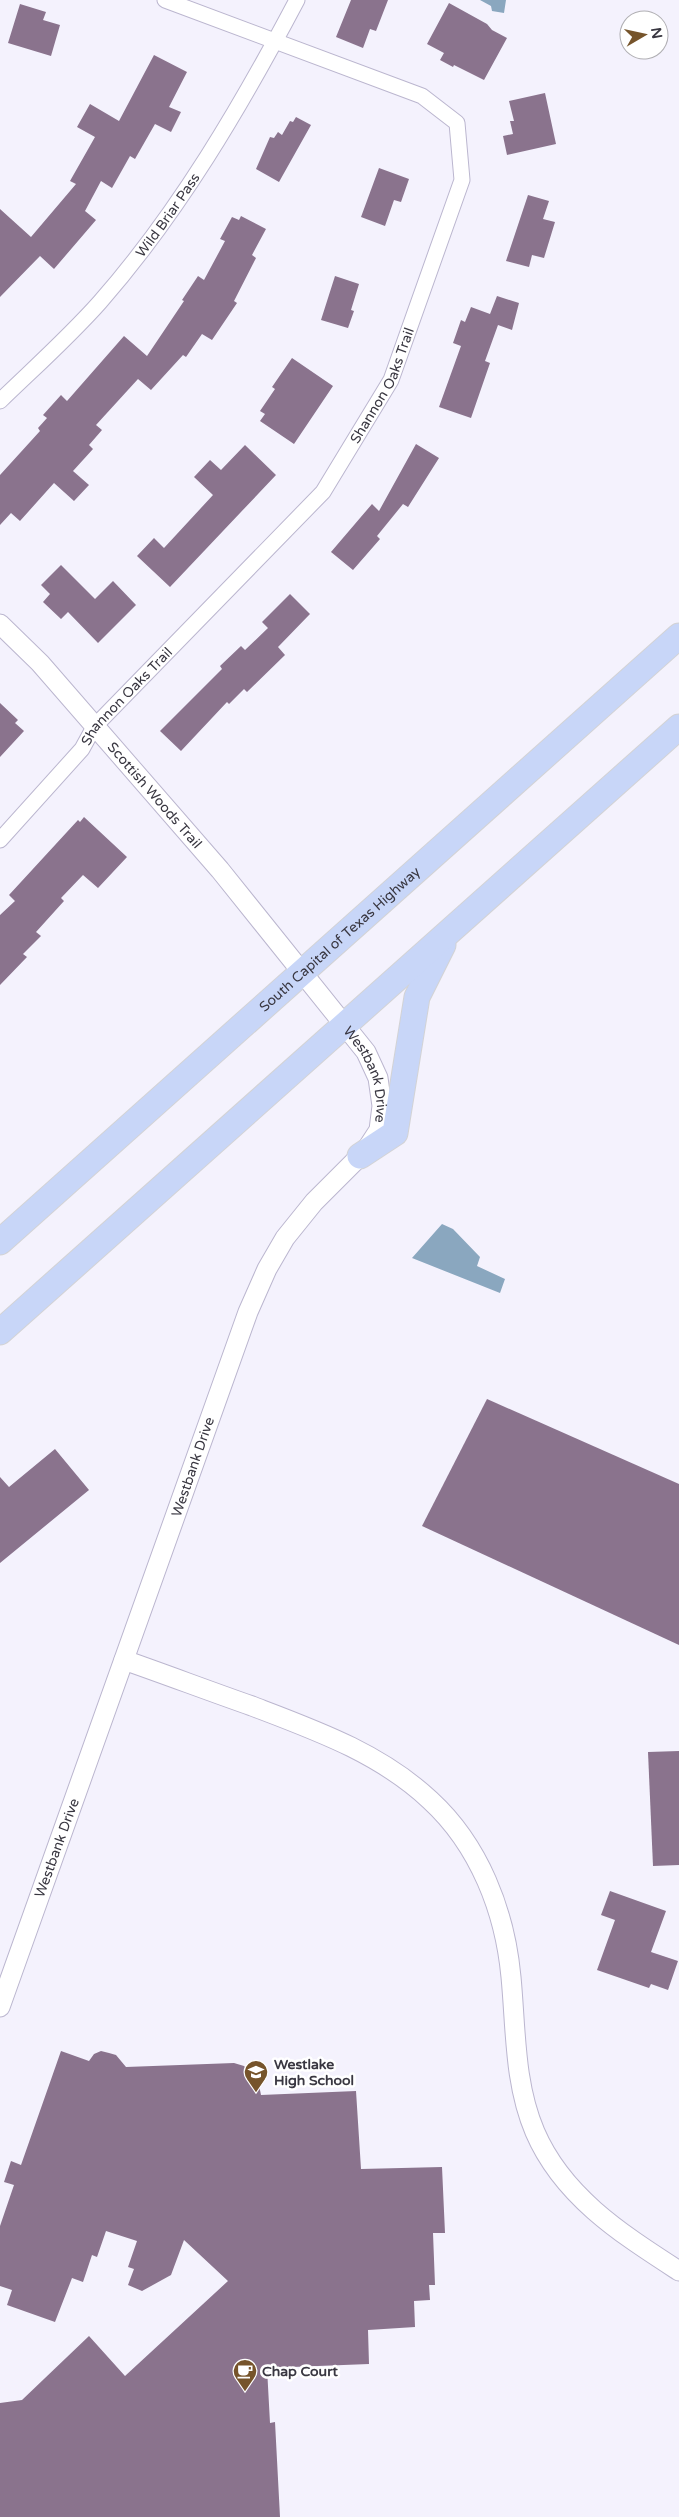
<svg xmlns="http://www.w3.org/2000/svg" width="679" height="2517" viewBox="0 0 679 2517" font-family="'Varela Round',sans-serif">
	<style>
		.water { fill: #8aa7bf }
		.building { fill: #8a738d }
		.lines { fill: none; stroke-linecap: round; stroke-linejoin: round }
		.minor-casing { stroke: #bbb6cf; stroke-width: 17 }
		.tertiary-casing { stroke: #bbb6cf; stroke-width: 21 }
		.trunk-casing { stroke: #d3d3d5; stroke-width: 27 }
		.minor { stroke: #fff; stroke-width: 15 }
		.tertiary { stroke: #fff; stroke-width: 19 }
		.trunk { stroke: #c8d6f8; stroke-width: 25 }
		.labels { text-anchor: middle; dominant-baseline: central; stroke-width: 5; stroke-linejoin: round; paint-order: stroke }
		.street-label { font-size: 14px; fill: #393741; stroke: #fff }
		.poi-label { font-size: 14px; font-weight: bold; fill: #393741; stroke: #fff; text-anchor: start }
	</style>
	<rect width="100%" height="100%" fill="#f4f2fd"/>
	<!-- water -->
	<g class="water">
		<path d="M480,0H506L504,13L492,11L491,6Z"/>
		<path d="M442,1224L453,1229L480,1257L477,1266L505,1279L500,1293L412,1258Z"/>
	</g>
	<!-- building -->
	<g class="building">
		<path d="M351,0H388L376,31L370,29L363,48L336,37Z"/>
		<path d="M449,3L487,24L492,30L507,38L484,80L454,65L453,67L440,60L444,53L427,44Z"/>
		<path d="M20,4L46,12L43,20L60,25L51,56L8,43Z"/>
		<path d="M154,55L187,72L169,107L181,112L171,132L155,124L135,159L130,156L112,188L101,181L85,211L96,220L54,269L40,256L0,297V209L31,237L76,184L70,181L95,137L77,127L90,104L119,121Z"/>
		<path d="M545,93L556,144L507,155L503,136L513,134L510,121H514L509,101Z"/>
		<path d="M296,117L311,125L279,182L256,169L270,137L274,138L278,132L282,135L290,121L293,122Z"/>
		<path d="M379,168L409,179L401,202L394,200L385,226L361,217Z"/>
		<path d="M528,195L549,201L543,219L555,222L544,258L532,255L529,267L506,261Z"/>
		<path d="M241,216L266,229L252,255L256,258L234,301L237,303L212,340L202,334L186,357L183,355L151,390L138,379L96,425L102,430L89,445L93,449L73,471L89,485L74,501L54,483L20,521L11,513L0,525V475L40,431L38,428L47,418L43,415L61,395L67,401L124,336L147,356L184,301L182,300L198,276L204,280L225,241L220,239L232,217L239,220Z"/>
		<path d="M335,276L359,284L351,310L354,311L348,328L321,320Z"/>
		<path d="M497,296L519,303L512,330L498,325L485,361L490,363L471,418L439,407L461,346L453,343L461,320L465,322L471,307L490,314Z"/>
		<path d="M292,358L333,386L294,444L260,421L265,414L260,411L275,389L272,387Z"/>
		<path d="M416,444L439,458L408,507L403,504L377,536L380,539L353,570L331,552L372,504L379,511Z"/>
		<path d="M245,445L276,475L170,587L137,556L154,538L164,548L213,495L194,477L210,460L221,470Z"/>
		<path d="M61,565L95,599L113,581L136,605L98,643L68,612L61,619L43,602L50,594L41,585Z"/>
		<path d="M290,594L310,614L278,647L285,655L247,692L244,689L229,704L227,702L181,751L160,731L222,669L220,666L241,646L245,650L268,628L262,622Z"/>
		<path d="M0,703L18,720L15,723L24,731L0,757Z"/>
		<path d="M84,817L127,857L98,888L83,875L61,898L64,901L36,932L41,936L23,954L27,957L0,985V915L15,901L9,895L78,820L80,822Z"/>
		<path d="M487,1399L679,1484V1645L422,1526Z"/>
		<path d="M55,1449L89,1490L0,1563V1477L9,1487Z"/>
		<path d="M679,1751V1865L653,1866L648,1752Z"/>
		<path d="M610,1891L666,1911L651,1952L678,1961L668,1990L651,1984L649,1988L597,1970L615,1920L601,1915Z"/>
		<path d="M61,2051L89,2061L94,2054L101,2051L109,2053L116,2055L126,2067L234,2063L244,2066L258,2080L261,2095L356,2091L361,2169L442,2167L445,2233H433L435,2285H429L430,2300L414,2301L415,2327L368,2330L369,2364L267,2368L270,2423L275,2422L280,2517H0V2403L22,2400L89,2336L125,2376L228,2281L184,2240L171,2275L142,2291L128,2285L134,2269L128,2267L137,2241L106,2231L97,2257L92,2255L83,2282L72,2278L55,2322L7,2305L12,2290L0,2286V2226L14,2185L4,2182L11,2161L21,2165Z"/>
	</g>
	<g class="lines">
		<!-- minor casing -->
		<g class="minor-casing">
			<g id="minor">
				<path id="s1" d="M0,401C33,369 69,337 100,302C179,212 241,106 297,0"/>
				<path id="s2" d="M0,840L82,749L94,727L323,492L391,380L462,180L457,123L422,96L165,0"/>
			</g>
		</g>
		<!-- tertiary casing -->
		<g class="tertiary-casing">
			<g id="tertiary">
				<path id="s3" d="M0,624L40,663L220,870L366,1052L378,1078L382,1106L379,1130L366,1150L314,1202L285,1238L267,1269L248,1312L0,2007"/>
				<path d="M124,1660C167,1675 209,1691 252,1706C315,1730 380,1753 430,1800C479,1845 505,1911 511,1977C516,2029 514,2083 535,2132C563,2197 622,2234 679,2271"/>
			</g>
		</g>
		<!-- trunk casing -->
		<g class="trunk-casing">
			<g id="trunk">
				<path d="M360,1156L395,1133L417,997L443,945"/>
				<path id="s4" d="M0,1242L679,636"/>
				<path d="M0,1332L679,727"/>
			</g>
		</g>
		<!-- minor -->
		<use href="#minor" class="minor"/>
		<!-- tertiary -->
		<use href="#tertiary" class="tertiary"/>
		<!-- trunk -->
		<use href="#trunk" class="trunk"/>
	</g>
	<!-- icons -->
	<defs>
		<g id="school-pin" transform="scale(1.25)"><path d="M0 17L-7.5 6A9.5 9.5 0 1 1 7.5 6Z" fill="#76542b" stroke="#fff"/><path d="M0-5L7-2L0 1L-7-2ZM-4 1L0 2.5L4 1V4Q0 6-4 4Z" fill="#fff"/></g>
		<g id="cafe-pin" transform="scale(1.25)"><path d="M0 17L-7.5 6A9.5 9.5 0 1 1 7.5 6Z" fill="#76542b" stroke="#fff"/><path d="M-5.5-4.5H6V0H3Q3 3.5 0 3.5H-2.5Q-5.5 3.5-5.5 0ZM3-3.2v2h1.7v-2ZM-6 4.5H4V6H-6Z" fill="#fff"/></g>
	</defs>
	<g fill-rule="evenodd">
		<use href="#school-pin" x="256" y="2072"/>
		<use href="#cafe-pin" x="245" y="2371"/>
	</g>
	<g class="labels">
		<!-- street labels -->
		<g class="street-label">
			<text stroke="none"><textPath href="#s1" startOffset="251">Wild Briar Pass</textPath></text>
			<text stroke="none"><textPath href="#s2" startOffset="598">Shannon Oaks Trail</textPath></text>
			<text stroke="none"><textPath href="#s2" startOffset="192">Shannon Oaks Trail</textPath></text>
			<text stroke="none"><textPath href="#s3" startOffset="231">Scottish Woods Trail</textPath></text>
			<text stroke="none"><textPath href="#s4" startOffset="455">South Capital of Texas Highway</textPath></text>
			<text stroke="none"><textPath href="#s3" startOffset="585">Westbank Drive</textPath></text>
			<text transform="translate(193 1467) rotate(-71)">Westbank Drive</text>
			<text transform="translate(57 1848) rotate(-70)">Westbank Drive</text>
		</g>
		<!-- poi labels -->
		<g class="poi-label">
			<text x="274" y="2064">Westlake<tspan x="274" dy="16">High School</tspan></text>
			<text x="262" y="2371">Chap Court</text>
		</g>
	</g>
	<!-- north arrow -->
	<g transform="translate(644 35) rotate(81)"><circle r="24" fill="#ffffff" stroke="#b0afb3"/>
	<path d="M0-4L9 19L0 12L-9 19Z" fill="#76542b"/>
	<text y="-8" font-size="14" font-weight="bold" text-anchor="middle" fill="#393741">N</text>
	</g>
</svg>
